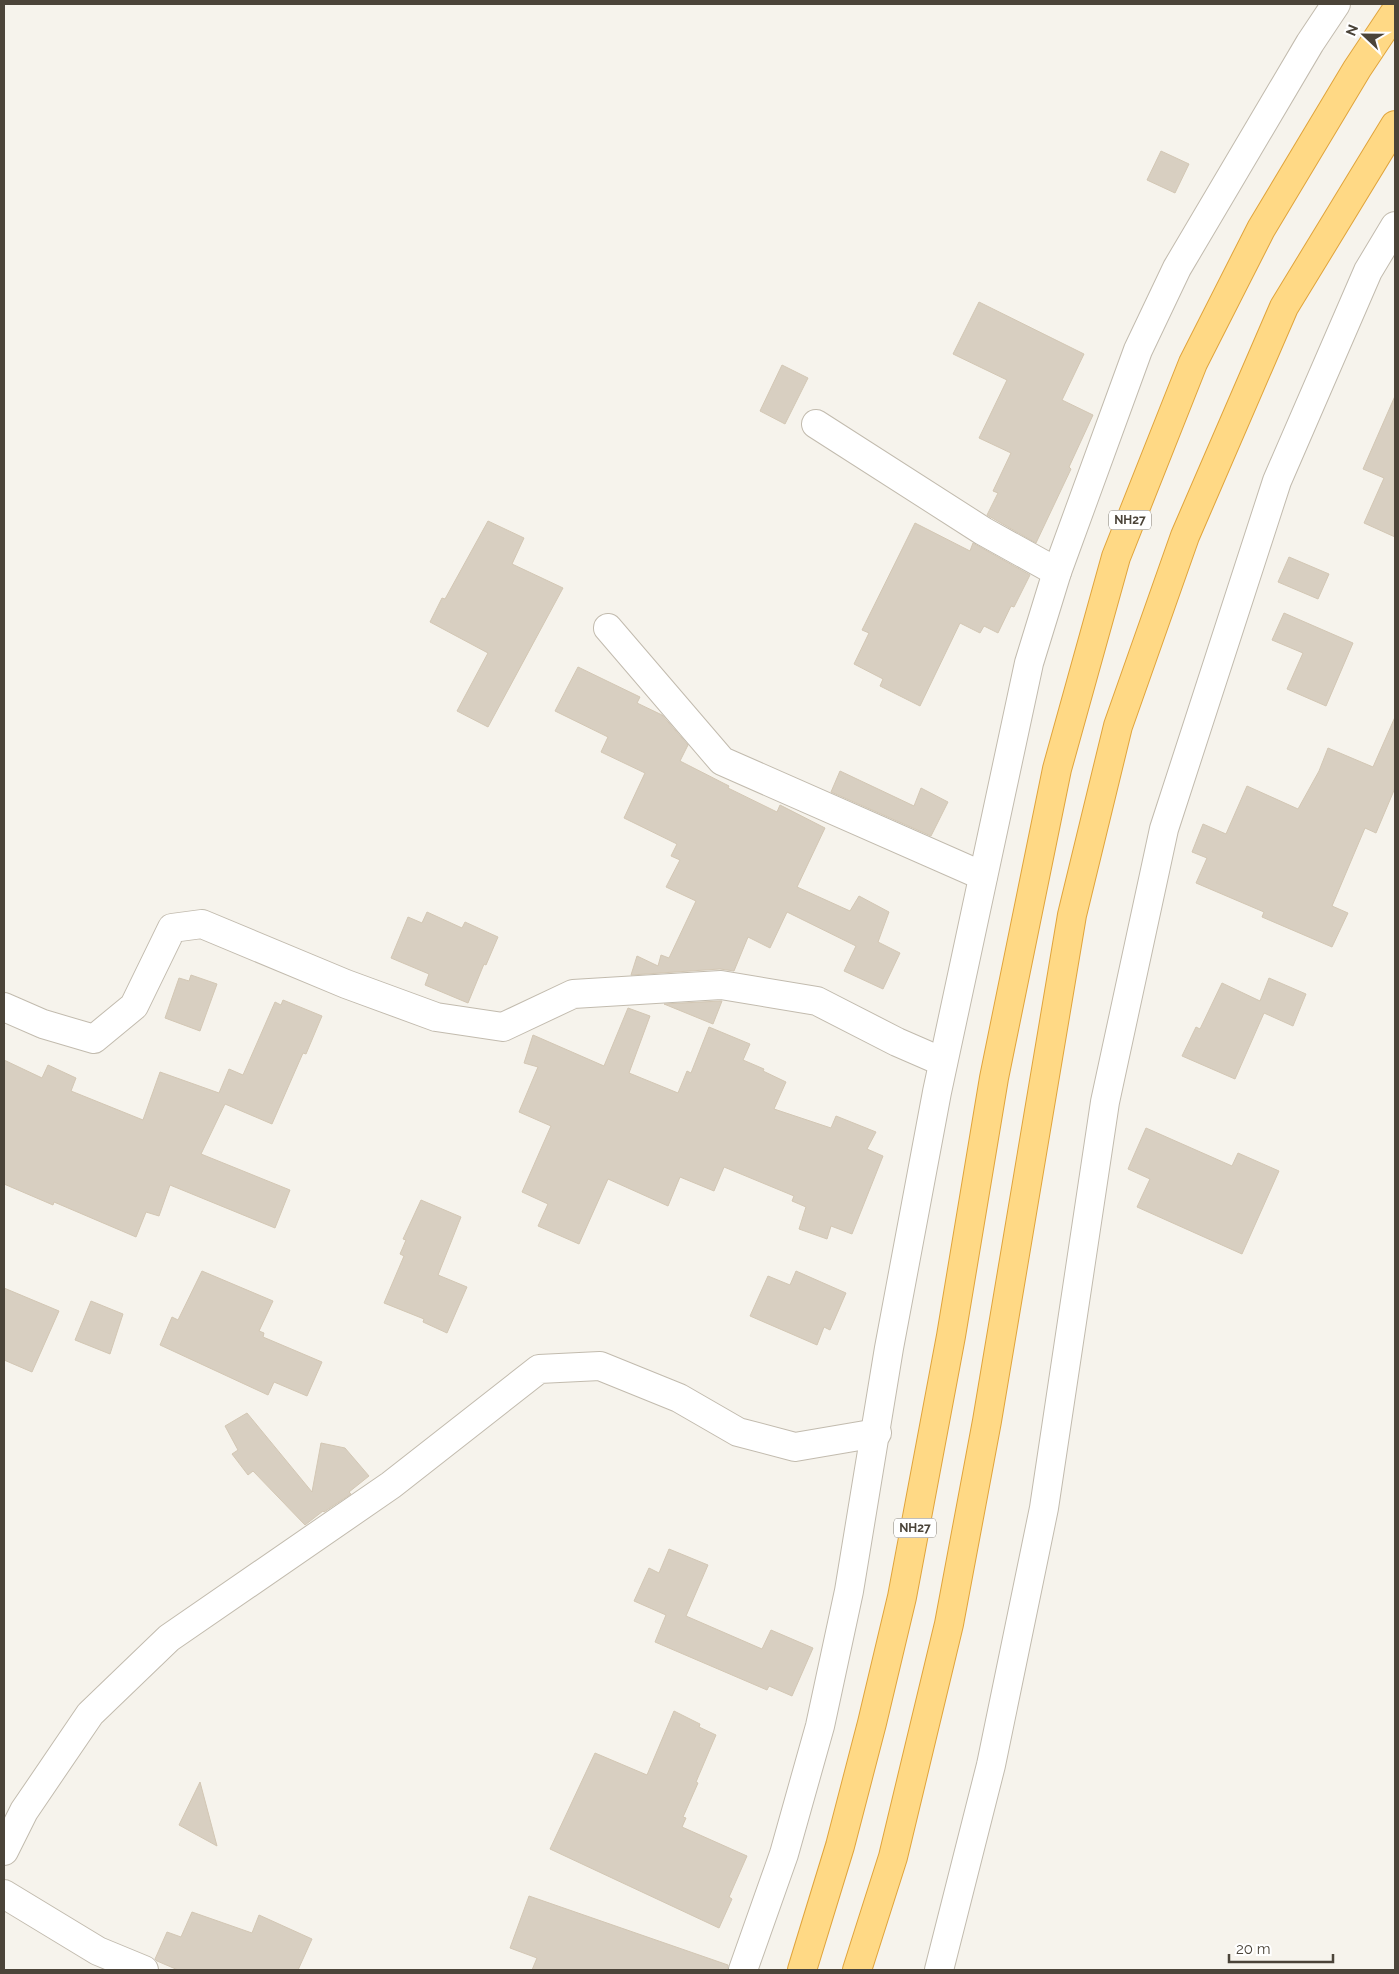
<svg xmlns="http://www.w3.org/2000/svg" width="1399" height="1974" viewBox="0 0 1399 1974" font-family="Raleway,sans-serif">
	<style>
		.building { fill: #d8cfc1; stroke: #d3c7b4 }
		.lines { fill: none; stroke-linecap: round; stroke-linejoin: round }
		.minor-casing { stroke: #c2bbae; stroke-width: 30 }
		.tertiary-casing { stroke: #c2bbae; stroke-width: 30 }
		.trunk-casing { stroke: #e0a43c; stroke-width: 30 }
		.minor { stroke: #fff; stroke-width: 28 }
		.tertiary { stroke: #fff; stroke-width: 28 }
		.trunk { stroke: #ffd985; stroke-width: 28 }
		.labels { text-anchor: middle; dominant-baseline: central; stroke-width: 4; stroke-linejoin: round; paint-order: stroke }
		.shield { fill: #fff; stroke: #817c74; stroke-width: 1 }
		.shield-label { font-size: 12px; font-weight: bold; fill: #4b4439 }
	</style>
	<rect width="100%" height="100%" fill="#f6f3ec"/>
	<!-- building -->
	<g class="building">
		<path d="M1161,151L1189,164L1175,193L1147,180Z"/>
		<path d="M979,302L1084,354L1062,400L1093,415L1069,467L1071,469L1036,543L987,515L998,493L993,491L1011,453L979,438L1007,380L953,354Z"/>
		<path d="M782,365L808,378L785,424L760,411Z"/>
		<path d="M1395,396V537L1364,523L1384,478L1363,469Z"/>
		<path d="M488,521L524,538L512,564L563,588L488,727L457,711L488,653L430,622L442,598L445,599Z"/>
		<path d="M915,523L970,551L973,543L1030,575L1014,607L1011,606L998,633L984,626L980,633L960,623L920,706L880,686L883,679L854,664L869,633L862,630Z"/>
		<path d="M1289,557L1329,574L1318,599L1278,582Z"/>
		<path d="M1284,613L1353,643L1326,706L1287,689L1303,653L1272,640Z"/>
		<path d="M578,667L640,697L637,703L662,715L688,745L680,761L729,786L728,788L777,812L780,805L825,828L797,887L850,911L859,896L889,912L878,942L900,953L883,989L844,971L856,946L787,912L770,948L748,937L734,971L720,969L631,975L637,956L658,966L661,955L669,958L696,901L666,887L680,860L671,856L677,844L624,818L645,773L601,752L608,737L555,711Z"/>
		<path d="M1395,717V788L1376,833L1365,828L1332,906L1348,913L1332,947L1262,917L1264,912L1196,883L1207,858L1192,852L1203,824L1226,834L1247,786L1298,809L1319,771L1328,748L1373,767Z"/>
		<path d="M840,771L914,806L921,788L948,802L931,836L831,792Z"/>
		<path d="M427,912L462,928L465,922L498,937L486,965L484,964L468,1003L425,985L429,974L391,958L408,917L422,923Z"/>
		<path d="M191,975L217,984L200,1031L165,1018L179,978L189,981Z"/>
		<path d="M1269,978L1306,994L1293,1026L1264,1013L1235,1079L1182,1056L1196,1027L1200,1029L1222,983L1260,1001Z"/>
		<path d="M283,1000L322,1016L306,1054L303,1053L272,1124L225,1104L201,1154L290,1190L275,1228L170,1185L159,1216L146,1212L136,1237L54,1202L53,1205L4,1184V1060L42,1078L48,1065L76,1078L71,1091L143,1120L160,1072L219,1093L229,1069L243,1075L275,1002L281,1005Z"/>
		<path d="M722,1001L713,1024L664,1004L720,1001Z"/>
		<path d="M628,1008L650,1016L629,1073L678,1093L687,1071L691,1073L709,1027L750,1044L743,1060L764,1069L763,1071L786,1082L774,1109L831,1128L836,1116L876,1132L867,1149L883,1156L852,1234L831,1226L827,1239L799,1229L806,1207L792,1201L794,1196L724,1167L714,1191L680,1177L668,1206L608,1179L579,1244L538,1226L548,1204L522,1192L551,1126L519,1112L538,1067L524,1063L533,1035L604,1066Z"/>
		<path d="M1146,1128L1232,1166L1238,1153L1279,1171L1242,1254L1137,1207L1150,1179L1128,1169Z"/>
		<path d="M421,1200L461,1217L438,1275L467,1287L447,1333L423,1322L424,1319L384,1303L404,1256L400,1254L406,1240L403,1239Z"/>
		<path d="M202,1271L273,1301L259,1331L264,1333L263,1337L322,1362L307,1396L274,1382L268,1395L160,1345L172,1317L178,1320Z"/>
		<path d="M796,1271L846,1293L830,1330L824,1327L817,1345L750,1316L768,1276L790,1285Z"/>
		<path d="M4,1288L59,1311L32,1372L4,1360Z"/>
		<path d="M91,1301L123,1314L110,1354L75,1340Z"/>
		<path d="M247,1413L312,1492L321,1443L345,1448L369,1476L349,1492L351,1494L324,1512L323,1511L305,1525L253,1471L248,1475L232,1454L238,1450L225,1426Z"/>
		<path d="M669,1549L708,1565L686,1616L762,1649L771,1630L813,1648L792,1696L769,1686L767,1690L655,1642L666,1615L634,1601L649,1568L659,1573Z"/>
		<path d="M674,1711L700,1724L699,1727L716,1735L696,1782L698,1783L683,1817L686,1818L682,1827L747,1856L729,1897L732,1899L719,1928L550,1849L595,1753L647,1775Z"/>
		<path d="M200,1782L217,1846L179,1825Z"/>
		<path d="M529,1896L728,1965V1970H532L537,1958L510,1948Z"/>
		<path d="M192,1912L252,1933L259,1915L312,1939L298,1970H178L157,1961L155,1959L167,1932L181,1937Z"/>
	</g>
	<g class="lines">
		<!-- minor casing -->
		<g class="minor-casing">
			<g id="minor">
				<path d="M816,424L983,531L1057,572"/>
				<path d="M608,628L722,761L983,876"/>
				<path d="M4,1007L43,1024L94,1039L134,1006L172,928L202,924L346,984L436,1017L503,1027L573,994L721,985L817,1001L897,1042L943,1062"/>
				<path d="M743,1970L784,1854L820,1726L849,1591L889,1348L937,1092L1029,663L1057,572L1138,350L1177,268L1310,43L1336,4"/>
				<path d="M939,1970L991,1765L1044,1508L1105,1102L1164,829L1277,481L1368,271L1395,226"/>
			</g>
		</g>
		<!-- tertiary casing -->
		<g class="tertiary-casing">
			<g id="tertiary">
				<path d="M4,1851L24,1811L90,1714L169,1638L391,1485L539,1369L600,1366L679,1398L738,1432L795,1447L877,1433"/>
				<path d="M4,1894L98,1951L144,1970"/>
			</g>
		</g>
		<!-- trunk casing -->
		<g class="trunk-casing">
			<g id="trunk">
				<path d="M802,1970L840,1846L872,1723L902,1597L951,1336L994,1078L1057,769L1116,557L1193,363L1261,229L1357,69L1395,12"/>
				<path d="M857,1970L893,1857L949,1624L987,1421L1072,915L1118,726L1185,536L1284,307L1395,125"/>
			</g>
		</g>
		<!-- minor -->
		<use href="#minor" class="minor"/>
		<!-- tertiary -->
		<use href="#tertiary" class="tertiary"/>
		<!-- trunk -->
		<use href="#trunk" class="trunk"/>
	</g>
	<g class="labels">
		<!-- shield labels -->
		<g class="shield">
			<rect x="1109" y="510.5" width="42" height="19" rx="4"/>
			<rect x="894" y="1518.5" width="42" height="19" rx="4"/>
		</g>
		<g class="shield-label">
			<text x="1130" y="520">NH27</text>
			<text x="915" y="1528">NH27</text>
		</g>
	</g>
	<!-- border -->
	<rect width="1399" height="1974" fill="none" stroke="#4b4439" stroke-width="10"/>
	<!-- north arrow -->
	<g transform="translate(1364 35) rotate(292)" stroke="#ffffff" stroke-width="4" paint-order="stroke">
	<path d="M0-4L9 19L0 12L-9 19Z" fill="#4b4439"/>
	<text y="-8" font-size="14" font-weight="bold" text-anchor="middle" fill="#4b4439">N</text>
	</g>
	<!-- scale -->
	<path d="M1229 1954v8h104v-8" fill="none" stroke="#4b4439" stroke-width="2.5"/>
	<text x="1236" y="1954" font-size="15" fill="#4b4439" stroke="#ffffff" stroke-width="4" paint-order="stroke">20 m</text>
</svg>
